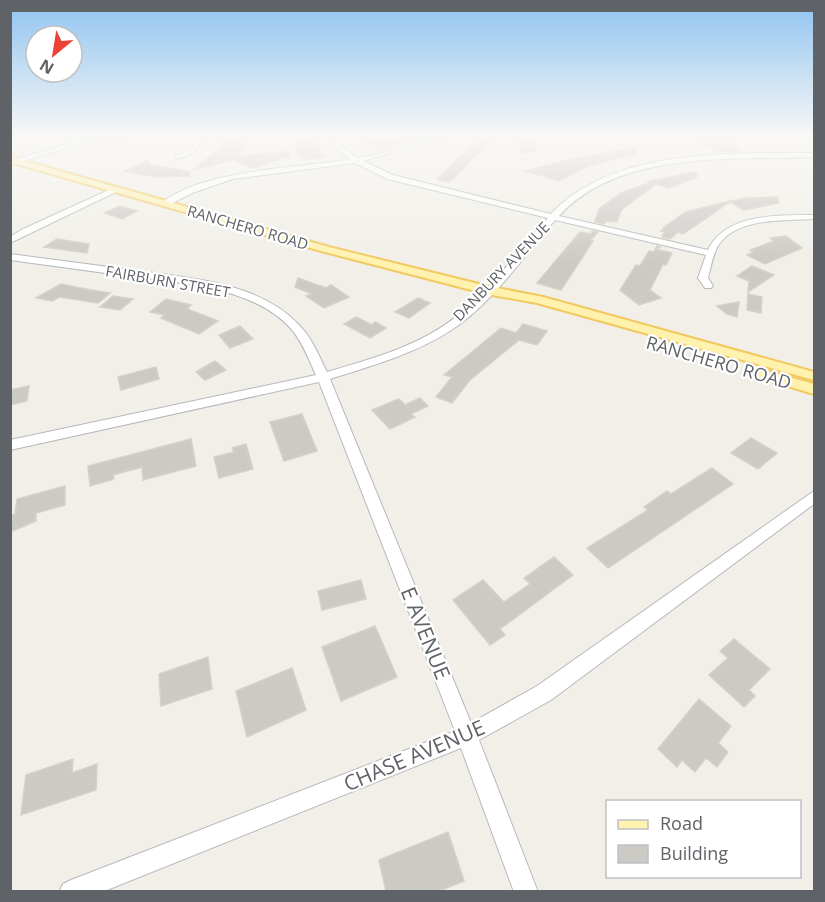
<svg xmlns="http://www.w3.org/2000/svg" width="825" height="902" viewBox="0 0 825 902" font-family="'Open Sans',sans-serif">
	<style>
		.building { fill: #cccac5; stroke: #d6d1c6; stroke-width: 1.5 }
		.lines { fill: none; stroke-linecap: round; stroke-linejoin: round }
		.minor-casing { stroke: #b5b8bc; stroke-width: 2 }
		.major-casing { stroke: #f2c960; stroke-width: 4 }
		.minor { fill: #fff; fill-rule: evenodd }
		.major { fill: #fff2af; fill-rule: evenodd }
		.labels { text-anchor: middle; dominant-baseline: central; stroke-width: 4.5; stroke-linejoin: round; paint-order: stroke }
		.far-street-label { font-size: 15px; fill: #5f6368; stroke: #fff }
		.street-label { font-size: 18px; fill: #5f6368; stroke: #fff }
		.near-street-label { font-size: 21px; fill: #5f6368; stroke: #fff }
	</style>
	<rect width="100%" height="100%" fill="#f1efe8"/>
	<!-- building -->
	<g class="building">
		<path d="M225,135H247L244,147L237,156L289,151L290,156L252,168L233,160L193,170L221,147Z"/>
		<path d="M302,135H317L316,143L325,157L304,160L302,156H296L299,138Z"/>
		<path d="M358,135H417L418,138L379,150Z"/>
		<path d="M485,138L489,142L457,175L449,182L437,179L460,156Z"/>
		<path d="M518,138H533L537,151L521,153Z"/>
		<path d="M729,143L741,151L716,152L704,144Z"/>
		<path d="M635,147L637,153L586,167L559,181L525,171L576,158Z"/>
		<path d="M148,160L149,164L190,172V176L155,177L125,171Z"/>
		<path d="M696,172L697,177L669,188L656,184L621,210L617,222L607,221L604,224L595,222L599,209L621,193L652,182L649,181Z"/>
		<path d="M778,197L779,203L744,210L730,202L683,234L678,232L670,239L662,237L665,232L661,231L666,227H664L686,212L730,201L747,198Z"/>
		<path d="M120,206L137,211L122,219L104,213Z"/>
		<path d="M592,231L598,232L591,240L593,241L561,290L537,283L580,232L591,234Z"/>
		<path d="M786,236L802,248L765,264L747,255L754,252L750,250L774,241L770,238Z"/>
		<path d="M57,239L89,244L87,253L44,247Z"/>
		<path d="M657,246L660,247L656,249L672,253L666,265L663,264L650,290L661,298L639,305L620,290L636,265L640,266L649,251L654,252Z"/>
		<path d="M752,266L774,275L748,292L749,281L737,276Z"/>
		<path d="M298,278L326,288L331,285L349,297L324,308L306,296L312,294L295,287Z"/>
		<path d="M61,284L91,290L110,293L98,303L59,297L53,301L36,298Z"/>
		<path d="M748,294L762,297L761,313L747,310Z"/>
		<path d="M113,296L133,299L120,310L100,307Z"/>
		<path d="M418,298L430,303L409,318L395,312Z"/>
		<path d="M166,299L191,305L187,309L218,321L199,334L161,318L165,315L150,312Z"/>
		<path d="M739,302L737,317L727,314L717,306Z"/>
		<path d="M356,317L372,325L375,322L386,328L370,338L344,324Z"/>
		<path d="M523,324L547,331L537,345L519,340L470,380L452,403L436,397L452,377L444,375L501,328L516,333Z"/>
		<path d="M240,326L253,339L230,348L219,335Z"/>
		<path d="M215,361L226,370L205,380L196,372Z"/>
		<path d="M156,367L159,379L121,390L118,377Z"/>
		<path d="M29,386L27,401L10,405V390Z"/>
		<path d="M420,398L428,406L411,414L415,417L390,429L372,410L399,399L405,405Z"/>
		<path d="M302,414L317,451L284,461L270,422Z"/>
		<path d="M751,438L777,453L758,469L731,453Z"/>
		<path d="M191,439L196,466L143,480L142,467L113,475L114,479L90,486L88,466Z"/>
		<path d="M246,444L253,469L219,478L214,457L234,452L232,448Z"/>
		<path d="M712,468L733,484L608,568L587,548L648,510L644,507L667,491L671,494Z"/>
		<path d="M65,486V505L36,513V521L10,532V516L15,514L17,499Z"/>
		<path d="M554,557L573,575L500,629L505,635L490,645L453,600L483,580L504,602L530,584L524,578Z"/>
		<path d="M361,580L366,599L322,610L318,591Z"/>
		<path d="M375,626L397,677L341,701L322,647Z"/>
		<path d="M734,639L770,669L749,690L755,696L744,707L709,675L728,658L720,651Z"/>
		<path d="M208,657L212,689L161,706L159,674Z"/>
		<path d="M292,668L306,710L247,737L236,691Z"/>
		<path d="M699,699L731,726L718,743L728,752L717,767L706,758L695,772L682,760L677,767L658,749Z"/>
		<path d="M73,759L72,773L97,764L96,790L21,815L26,775Z"/>
		<path d="M448,832L464,881L439,891H386L379,860Z"/>
	</g>
	<g class="lines">
		<!-- minor casing -->
		<g class="minor-casing">
			<g id="minor">
				<path d="M111,135H129L80,144L10,165V161L77,141Z"/>
				<path d="M198,135H204C200,148 189,158 176,158V156L193,145Z"/>
				<path d="M333,135H339L341,145L357,158L375,155L439,135H450L363,161L393,175L551,214C612,148 731,153 814,153V157C733,160 618,150 559,216L708,250C725,213 780,215 814,215V219C785,221 740,217 720,243C713,252 711,267 708,278L713,286L711,288H705L698,278L706,255L555,220C523,257 492,304 450,331C414,354 371,366 330,379L471,723L537,686L814,491V504L551,700L479,740L538,892H514L461,748L102,892H59L63,884L71,880L455,731L319,382L10,450V440L316,375C309,360 303,343 292,330C255,286 174,282 120,275C84,270 47,265 10,260V254C48,259 86,264 124,269C180,277 258,280 299,325C312,338 319,356 327,372C371,359 420,346 457,316C491,288 519,251 548,218L387,179L355,163L233,179L192,193L167,206L160,204C203,169 295,169 350,159L336,147Z"/>
				<path d="M459,135H475L483,138L480,140Z"/>
				<path d="M113,188L120,190L10,243V237L21,230Z"/>
			</g>
		</g>
		<!-- major casing -->
		<g class="major-casing">
			<g id="major">
				<path d="M10,157L329,247L487,286L543,297L814,372V380L537,303L487,294L321,251L10,162Z"/>
				<path d="M760,369L814,384V394L755,376L753,373L755,370Z"/>
			</g>
		</g>
		<!-- minor -->
		<use href="#minor" class="minor"/>
		<!-- major -->
		<use href="#major" class="major"/>
	</g>
	<!-- sky -->
	<linearGradient id="sky" x2="0" y2="1"><stop stop-color="#8fc3f1"/><stop offset="0.52" stop-color="#f9f8f5"/><stop offset="1" stop-color="#f9f8f5" stop-opacity="0"/></linearGradient>
	<rect width="825" height="262" fill="url(#sky)"/>
	<g class="labels">
		<!-- far-street labels -->
		<g class="far-street-label">
			<text transform="translate(248 227) rotate(16)">RANCHERO ROAD</text>
			<text transform="translate(501 271) rotate(-46)">DANBURY AVENUE</text>
			<text transform="translate(168 281) rotate(10)">FAIRBURN STREET</text>
		</g>
		<!-- street labels -->
		<g class="street-label">
			<text transform="translate(719 362) rotate(16)">RANCHERO ROAD</text>
		</g>
		<!-- near-street labels -->
		<g class="near-street-label">
			<text transform="translate(426 633) rotate(68)">E AVENUE</text>
			<text transform="translate(414 755) rotate(-23)">CHASE AVENUE</text>
		</g>
	</g>
	<!-- border -->
	<rect width="825" height="902" fill="none" stroke="#5f6368" stroke-width="24"/>
	<!-- legend -->
	<rect x="606" y="800" width="195" height="78" fill="#ffffff" stroke="#bfc1c3" stroke-width="1.5"/>
	<rect x="618" y="820" width="30" height="9" fill="#fff2af" stroke="#bfc1c3" stroke-width="1.5"/>
	<text x="660" y="830" font-size="18" fill="#5f6368">Road</text>
	<rect x="618" y="845" width="30" height="18" fill="#cccac5" stroke="#bfc1c3" stroke-width="1.5"/>
	<text x="660" y="860" font-size="18" fill="#5f6368">Building</text>
	<!-- north arrow -->
	<g transform="translate(54 54) rotate(210)"><circle r="28" fill="#ffffff" stroke="#bfc1c3" stroke-width="1.5"/>
	<path d="M0-4.5L10 22L0 15L-10 22Z" fill="#ea4335"/>
	<text y="-9" font-size="16" font-weight="bold" text-anchor="middle" fill="#5f6368">N</text>
	</g>
</svg>
